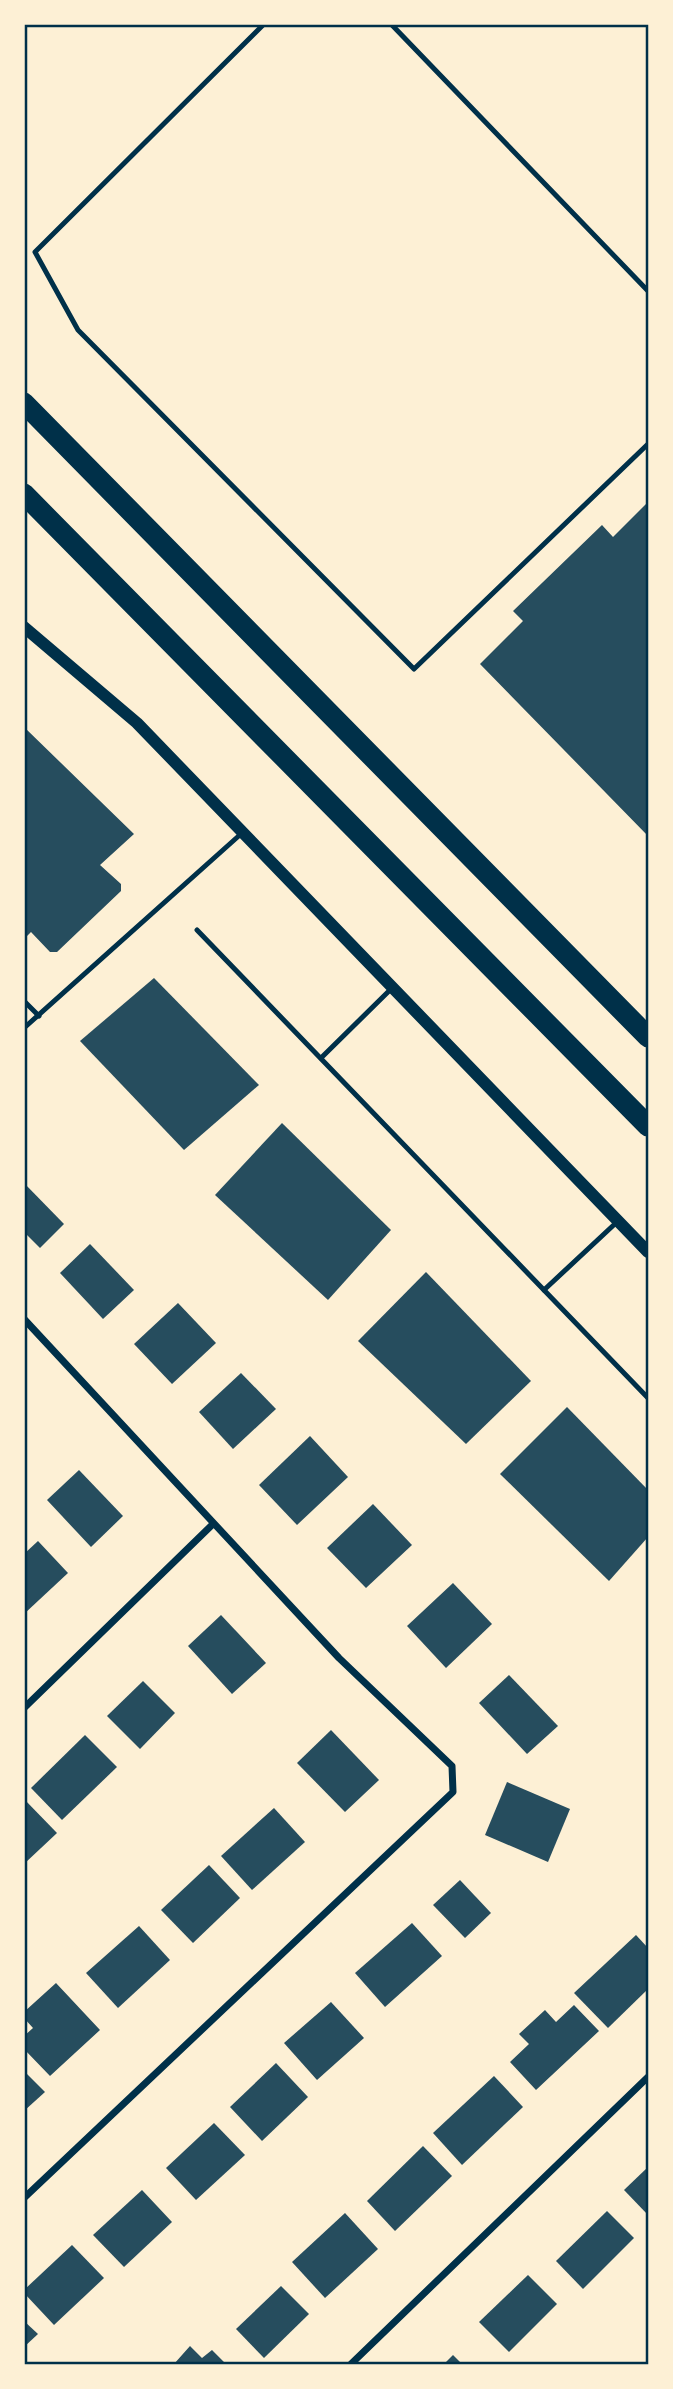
<svg xmlns="http://www.w3.org/2000/svg" width="673" height="2389" viewBox="0 0 673 2389" font-family="'Source Sans 3',sans-serif">
	<style>
		.building { fill: #264d5e }
		.lines { fill: none; stroke-linecap: round; stroke-linejoin: round }
		.service { stroke: #003049; stroke-width: 5 }
		.minor { stroke: #003049; stroke-width: 7 }
		.tertiary { stroke: #003049; stroke-width: 12 }
		.motorway { stroke: #003049; stroke-width: 21 }
		.neatline { fill: none; stroke: #003049; stroke-width: 2.5 }
	</style>
	<rect width="100%" height="100%" fill="#fdf0d5"/>
	<!-- building -->
	<g class="building">
		<path d="M648,502V836L480,664L523,621L513,611L602,525L613,537Z"/>
		<path d="M24,727L134,834L100,865L121,884V891L57,952H50L31,932L24,939Z"/>
		<path d="M154,978L259,1085L184,1150L80,1041Z"/>
		<path d="M282,1123L391,1230L328,1300L215,1195Z"/>
		<path d="M24,1183L64,1224L40,1248L24,1232Z"/>
		<path d="M90,1244L134,1290L103,1319L60,1273Z"/>
		<path d="M426,1272L531,1381L466,1444L358,1341Z"/>
		<path d="M178,1303L216,1343L172,1384L134,1344Z"/>
		<path d="M241,1373L276,1409L233,1449L199,1412Z"/>
		<path d="M567,1407L648,1490V1537L609,1581L500,1474Z"/>
		<path d="M310,1436L348,1477L297,1525L259,1485Z"/>
		<path d="M79,1470L123,1516L91,1547L47,1500Z"/>
		<path d="M373,1504L412,1545L366,1588L327,1548Z"/>
		<path d="M38,1541L68,1573L24,1614V1554Z"/>
		<path d="M453,1583L492,1624L446,1668L407,1626Z"/>
		<path d="M221,1615L266,1663L232,1694L188,1646Z"/>
		<path d="M509,1675L558,1726L527,1754L479,1703Z"/>
		<path d="M143,1681L175,1713L140,1749L107,1716Z"/>
		<path d="M331,1730L379,1780L345,1812L297,1763Z"/>
		<path d="M85,1735L117,1767L62,1820L31,1788Z"/>
		<path d="M507,1782L570,1809L548,1862L485,1835Z"/>
		<path d="M24,1799L57,1833L24,1864Z"/>
		<path d="M274,1808L305,1842L252,1890L221,1856Z"/>
		<path d="M209,1865L240,1898L193,1943L161,1910Z"/>
		<path d="M460,1880L491,1913L465,1938L433,1905Z"/>
		<path d="M412,1923L442,1956L385,2007L355,1973Z"/>
		<path d="M139,1926L170,1960L118,2008L86,1973Z"/>
		<path d="M636,1935L648,1948V1989L608,2028L574,1993Z"/>
		<path d="M56,1983L100,2030L50,2076L24,2049V2036L33,2028L24,2018V2012Z"/>
		<path d="M331,2002L364,2038L317,2080L284,2043Z"/>
		<path d="M574,2005L599,2031L536,2090L510,2062L529,2044L519,2034L545,2010L556,2022Z"/>
		<path d="M276,2063L308,2097L262,2141L230,2107Z"/>
		<path d="M24,2071L45,2092L24,2111Z"/>
		<path d="M494,2076L523,2107L462,2165L433,2133Z"/>
		<path d="M214,2123L245,2155L196,2200L166,2168Z"/>
		<path d="M423,2146L452,2176L395,2231L367,2201Z"/>
		<path d="M648,2167V2215L624,2190Z"/>
		<path d="M142,2190L172,2222L124,2267L93,2235Z"/>
		<path d="M607,2211L634,2238L583,2289L556,2261Z"/>
		<path d="M345,2213L378,2249L325,2298L292,2262Z"/>
		<path d="M72,2245L104,2278L54,2325L24,2293V2290Z"/>
		<path d="M528,2275L557,2304L509,2352L479,2322Z"/>
		<path d="M281,2286L309,2314L264,2358L236,2329Z"/>
		<path d="M24,2321L38,2334L24,2347Z"/>
		<path d="M190,2346L202,2358L212,2350L226,2364H174Z"/>
		<path d="M453,2355L462,2364H444Z"/>
	</g>
	<g class="lines">
		<!-- service -->
		<g class="service">
			<path d="M264,24L35,252L78,330L414,669L648,444"/>
			<path d="M391,24L648,291"/>
			<path d="M197,930L648,1398"/>
			<path d="M24,1001L39,1016"/>
			<path d="M24,1028L242,833"/>
			<path d="M321,1058L391,989"/>
			<path d="M544,1290L618,1221"/>
		</g>
		<!-- minor -->
		<g class="minor">
			<path d="M24,1319L339,1658L452,1766L453,1792L24,2198"/>
			<path d="M24,1708L213,1524"/>
			<path d="M351,2364L648,2077"/>
		</g>
		<!-- tertiary -->
		<path class="tertiary" d="M24,627L137,723L648,1252"/>
		<!-- motorway -->
		<g class="motorway">
			<path d="M24,403L648,1037"/>
			<path d="M24,494L648,1126"/>
		</g>
	</g>
	<!-- border -->
	<rect width="673" height="2389" fill="none" stroke="#fdf0d5" stroke-width="52"/>
	<rect x="26" y="26" width="621" height="2337" class="neatline"/>
</svg>
